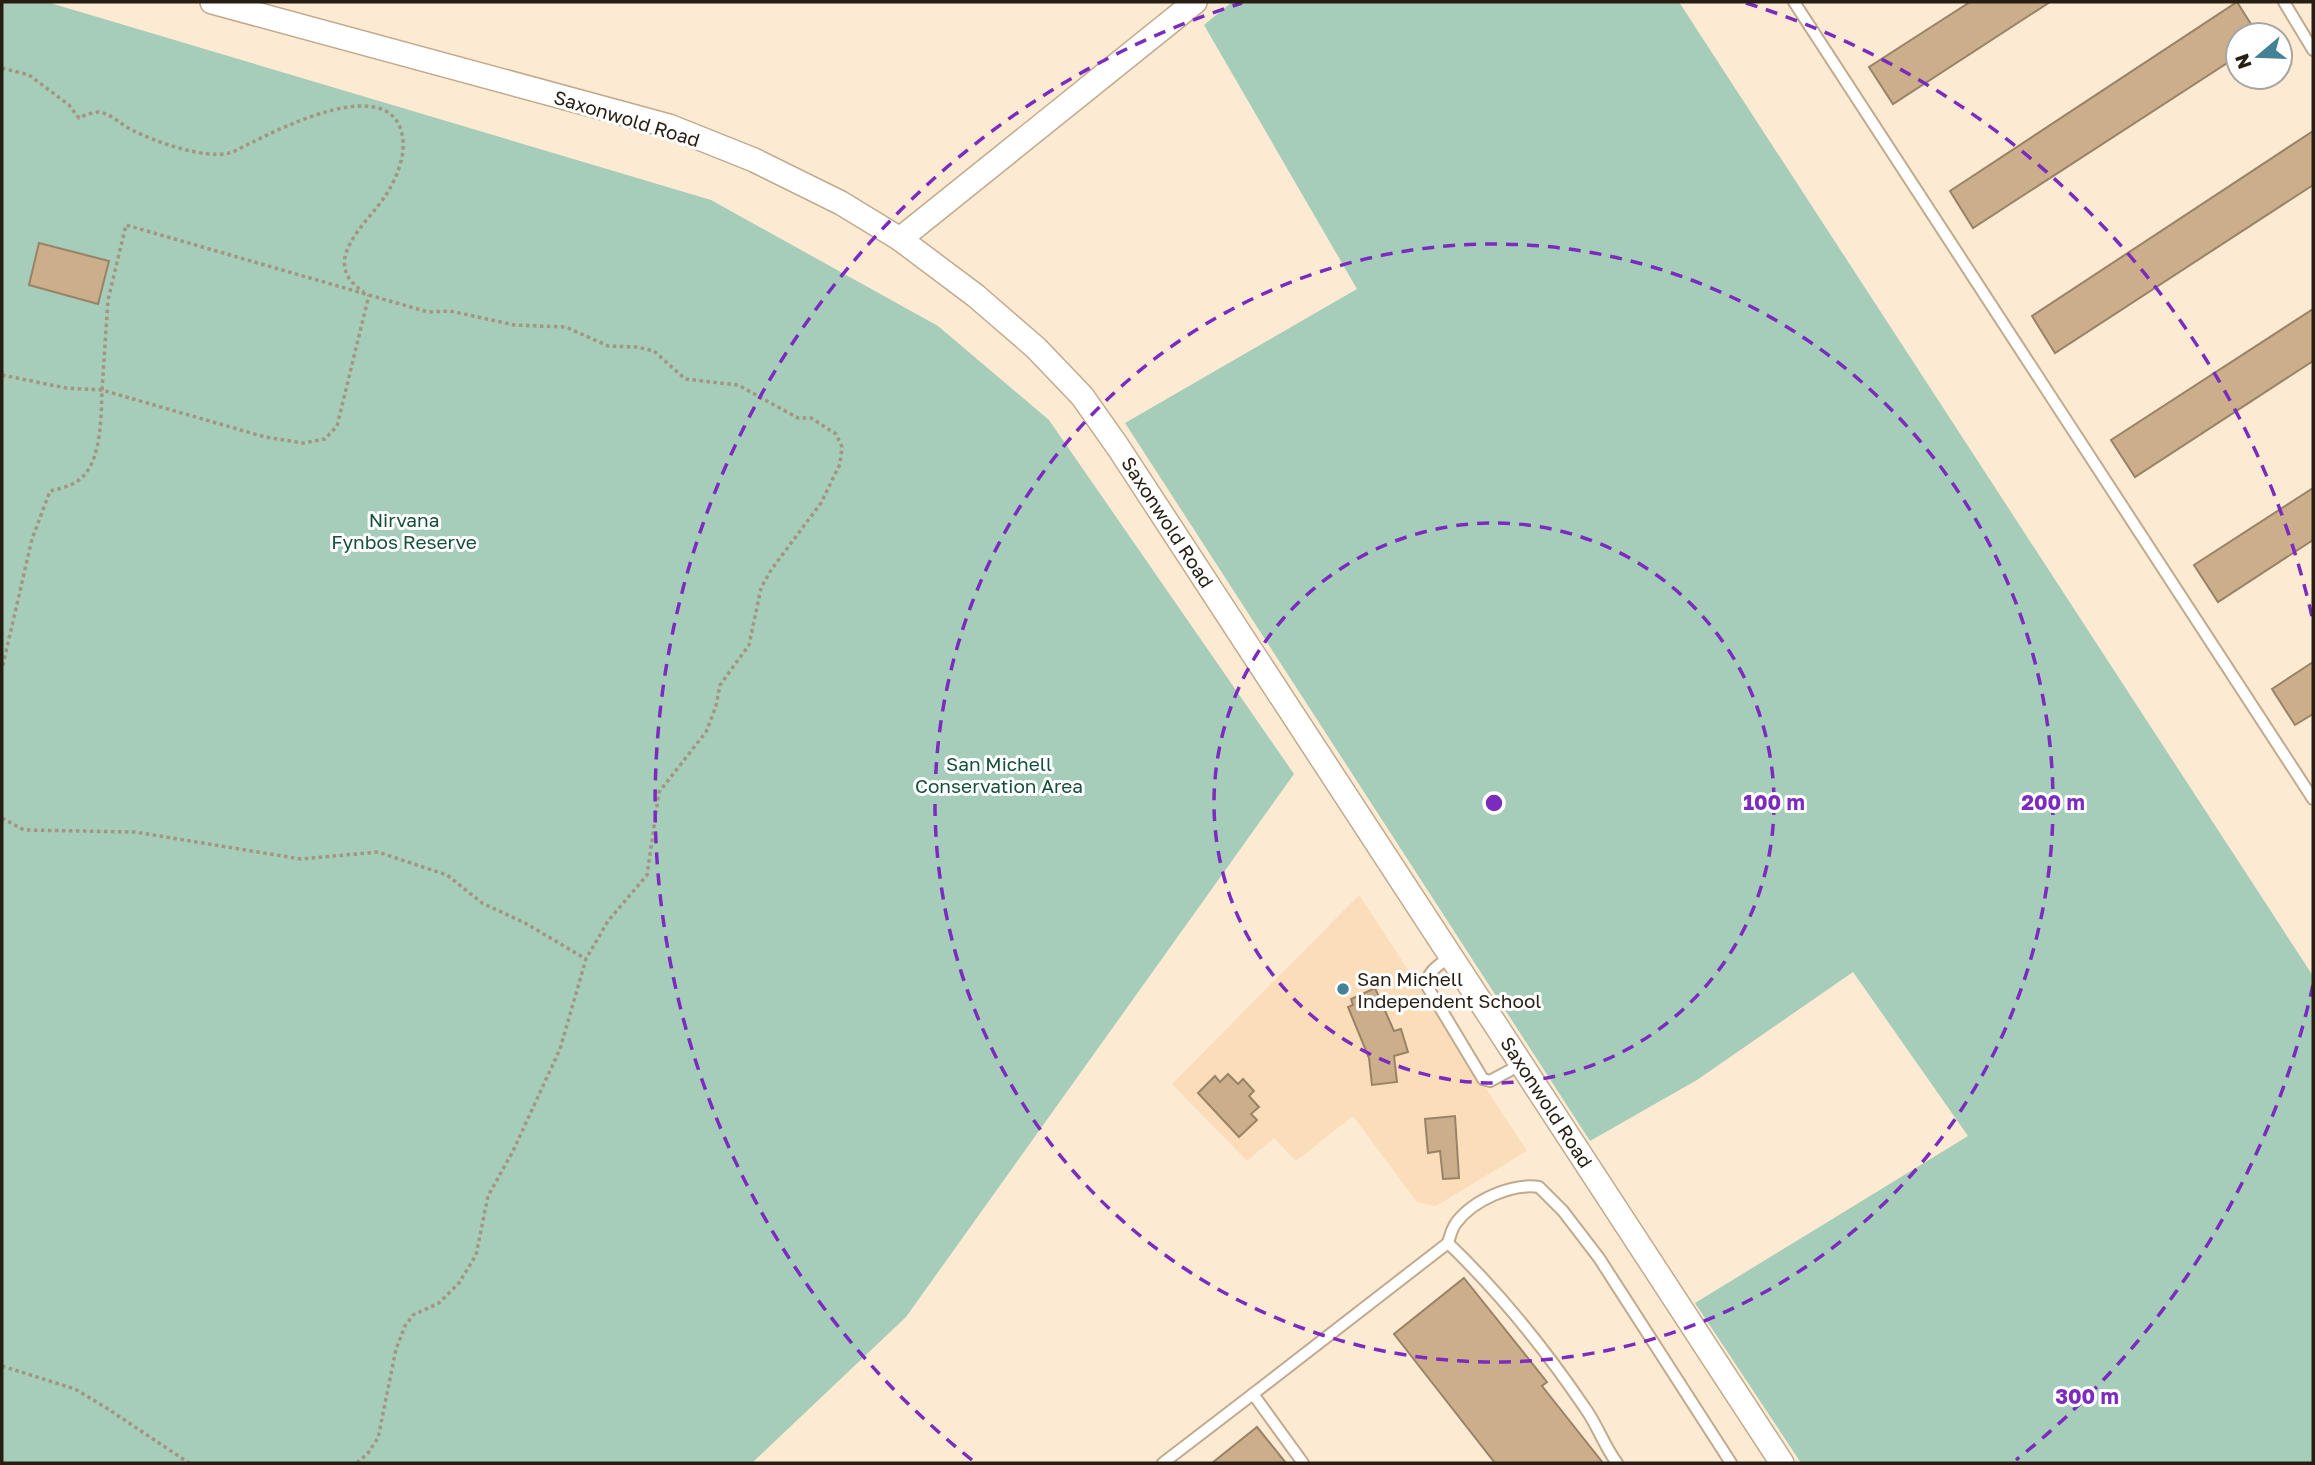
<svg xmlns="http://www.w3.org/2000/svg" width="2315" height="1465" viewBox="0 0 2315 1465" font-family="'Golos Text',sans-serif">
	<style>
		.built { fill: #fbddba }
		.green { fill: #a6cdb9 }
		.building { fill: #ccae8a; stroke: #998368; stroke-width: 2 }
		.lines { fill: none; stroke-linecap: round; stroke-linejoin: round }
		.service-casing { stroke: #c1aa8e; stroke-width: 14 }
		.minor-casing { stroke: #c1aa8e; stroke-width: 26 }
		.path { stroke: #a39582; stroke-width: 3.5; stroke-dasharray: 3.5 3.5; stroke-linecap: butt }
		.service { stroke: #fff; stroke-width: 10 }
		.minor { stroke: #fff; stroke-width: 23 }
		.ring { fill: none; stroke: #7b2cbf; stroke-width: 3.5; stroke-dasharray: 12 9 }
		.poi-dot { fill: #438196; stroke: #fff; stroke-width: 2.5 }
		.labels { text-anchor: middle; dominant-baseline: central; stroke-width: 6; stroke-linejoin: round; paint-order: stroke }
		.street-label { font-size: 19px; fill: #261e13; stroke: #fff }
		.park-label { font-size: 19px; fill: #144f38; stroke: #fff }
		.poi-label { font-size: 19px; fill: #261e13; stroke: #fff; text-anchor: start }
		.centre { fill: #7b2cbf; stroke: #fff; stroke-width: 3.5 }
		.ring-label { font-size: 21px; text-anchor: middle; font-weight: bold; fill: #7b2cbf; stroke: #fff; stroke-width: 6; stroke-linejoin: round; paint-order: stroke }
	</style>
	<rect width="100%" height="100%" fill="#fdead2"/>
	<!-- built -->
	<path class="built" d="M1359,895L1527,1151L1436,1206L1417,1202L1353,1116L1296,1161L1274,1138L1247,1161L1172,1084Z"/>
	<!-- green -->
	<g class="green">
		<path d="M2,2H47L711,200L938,326L1049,420L1294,774L906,1317L752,1463H2Z"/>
		<path d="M1232,2H1679L2313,976V1463H1801L1695,1303L1968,1136L1853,972L1697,1080L1590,1141L1125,423L1357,289L1204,25Z"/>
	</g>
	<!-- building -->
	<g class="building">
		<path d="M1970,2H2050L1893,104L1869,67Z"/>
		<path d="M2237,2L2258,35H2238V56L1973,228L1950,191Z"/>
		<path d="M2313,131V185L2055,353L2032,316Z"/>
		<path d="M39,243L109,261L98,304L29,285Z"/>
		<path d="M2313,309V361L2135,477L2111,440Z"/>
		<path d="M2313,488V540L2218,602L2194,565Z"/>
		<path d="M2313,662V714L2295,725L2272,689Z"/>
		<path d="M1375,988L1394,1031L1401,1029L1408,1052L1394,1056L1397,1082L1372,1085L1369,1058L1348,1007L1353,1005L1351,999Z"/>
		<path d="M1228,1074L1238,1084L1243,1079L1254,1091L1249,1096L1259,1107L1251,1114L1257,1120L1239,1137L1198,1093L1215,1076L1220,1082Z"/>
		<path d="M1455,1116L1459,1178L1443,1179L1440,1151L1428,1153L1425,1119Z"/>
		<path d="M1464,1278L1547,1382L1542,1386L1603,1463H1495L1394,1334Z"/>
		<path d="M1257,1427L1286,1463H1212Z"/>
	</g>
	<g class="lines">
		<!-- service casing -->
		<g class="service-casing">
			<g id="service">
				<path d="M1794,2L2313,799"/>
				<path d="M2284,2L2313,50"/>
				<path d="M1451,956C1441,964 1426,971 1427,986L1483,1079L1490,1081L1522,1064"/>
				<path d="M1448,1243C1450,1236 1452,1228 1456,1223C1473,1200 1512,1183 1539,1187L1563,1211L1599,1258L1731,1463"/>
				<path d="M1253,1394L1448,1243C1499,1292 1545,1349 1585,1408C1598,1426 1604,1446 1617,1463"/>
				<path d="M1163,1463L1253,1394L1303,1463"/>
			</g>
		</g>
		<!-- minor casing -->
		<g class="minor-casing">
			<g id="minor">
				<path d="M212,2L669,126L754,160L841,203L900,239L976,296L1036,348L1082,396L1118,447L1782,1463"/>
				<path d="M900,239L1195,2"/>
			</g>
		</g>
		<!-- path -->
		<g class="path">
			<path d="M2,68L29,75L69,105L79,118C85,115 93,112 99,112C112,114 120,124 132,130C156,142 203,159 229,153C237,151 245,145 253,142C285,126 384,77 401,130C408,152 397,177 386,195C367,224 317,262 364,292"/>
			<path d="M2,375L66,388L102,390C101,417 102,467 76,482C68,487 58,489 50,491L32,539L2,669"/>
			<path d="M2,818L24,830L135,832L301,859L378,852L447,875L482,903L525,923L586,959"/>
			<path d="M2,1366L75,1389L105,1407L189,1463"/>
			<path d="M357,1463L368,1453L378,1438L396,1349L405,1326L413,1315L439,1303L459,1283L476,1255L488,1196L513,1151L560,1049L586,959L608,921L647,875L659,792L706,732L716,706L720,685L749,645L761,588L771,570L821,503L840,464L842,447L836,434L811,418H798L738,385L685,379L654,351L637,347L608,346L566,327L514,325L450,311L428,312L126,225L108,300L102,390L265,437L303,443L325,439L337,426L369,295"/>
		</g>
		<!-- service -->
		<use href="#service" class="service"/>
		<!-- minor -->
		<use href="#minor" class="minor"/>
	</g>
	<!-- distance rings -->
	<g class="ring">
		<circle cx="1494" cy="803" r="280"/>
		<circle cx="1494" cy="803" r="559"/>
		<path d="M2313 985A839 839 0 0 1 2016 1460M972 1460A839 839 0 0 1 1242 3M1746 3A839 839 0 0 1 2313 621"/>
	</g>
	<!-- markers -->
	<circle class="poi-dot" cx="1343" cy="989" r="7"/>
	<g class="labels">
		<!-- street labels -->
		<g class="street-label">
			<text transform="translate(627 118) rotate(17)">Saxonwold Road</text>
			<text transform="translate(1168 522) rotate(57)">Saxonwold Road</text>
			<text transform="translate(1547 1102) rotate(57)">Saxonwold Road</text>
		</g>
		<!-- park labels -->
		<g class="park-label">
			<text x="404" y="519">Nirvana<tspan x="404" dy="22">Fynbos Reserve</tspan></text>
			<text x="999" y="763">San Michell<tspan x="999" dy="22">Conservation Area</tspan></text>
		</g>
		<!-- poi labels -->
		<g class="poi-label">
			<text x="1357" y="978">San Michell<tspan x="1357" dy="22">Independent School</tspan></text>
		</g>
	</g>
	<circle cx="1494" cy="803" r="10" class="centre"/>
	<g class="ring-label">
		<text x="1774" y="810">100 m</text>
		<text x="2053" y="810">200 m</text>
		<text x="2087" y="1404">300 m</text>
	</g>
	<!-- border -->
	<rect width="2315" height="1465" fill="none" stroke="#261e13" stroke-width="7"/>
	<!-- north arrow -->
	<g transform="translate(2259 56) rotate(251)"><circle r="33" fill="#ffffff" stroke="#a8a5a1" stroke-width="2"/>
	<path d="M0-5L12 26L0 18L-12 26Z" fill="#438196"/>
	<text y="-10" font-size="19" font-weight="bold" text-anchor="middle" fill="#261e13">N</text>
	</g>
</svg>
